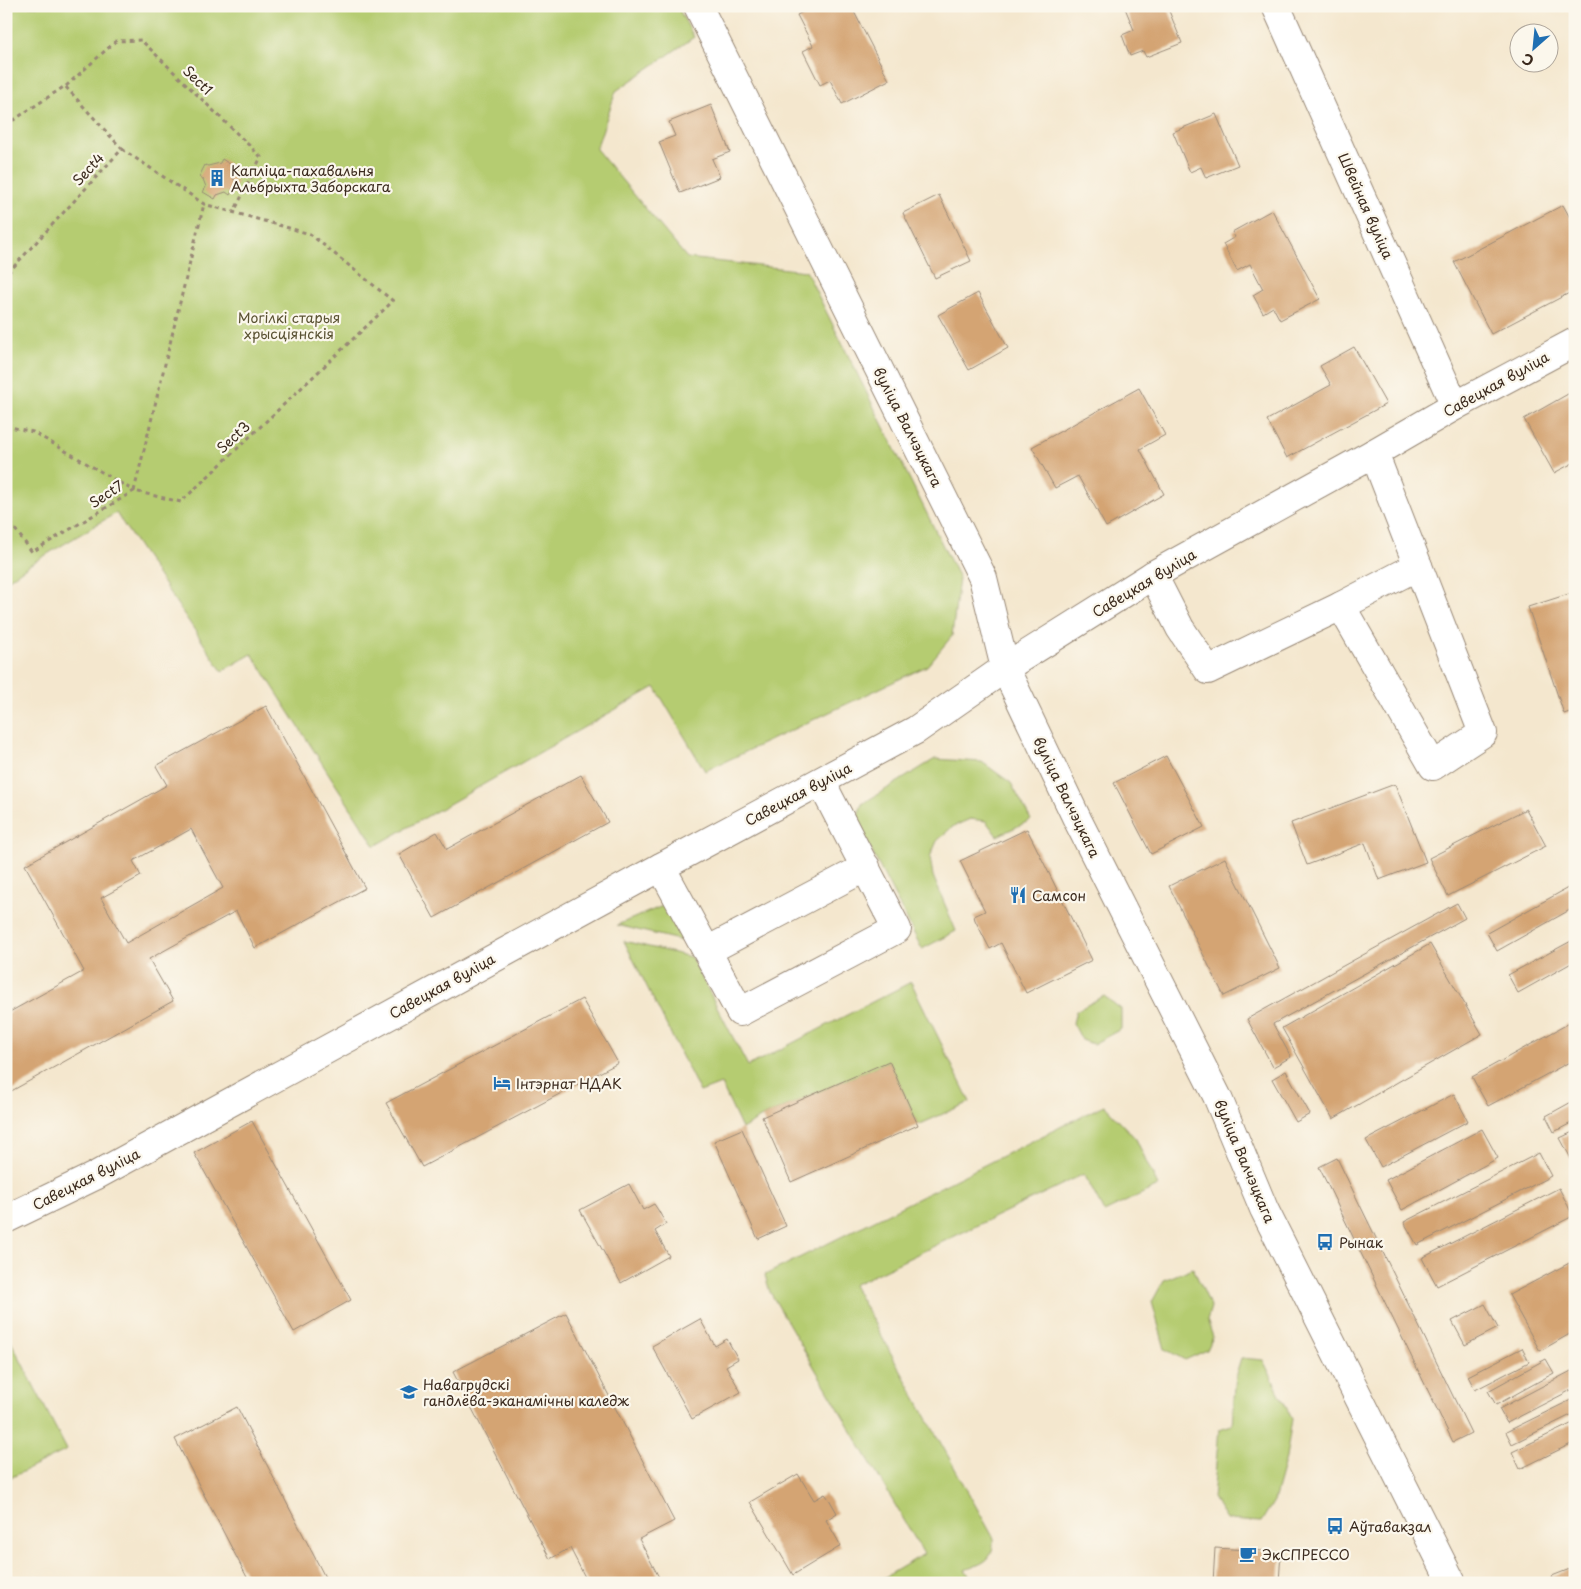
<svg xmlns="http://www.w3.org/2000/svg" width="1581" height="1589" viewBox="0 0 1581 1589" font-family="'Playpen Sans',sans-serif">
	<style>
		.green { fill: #b5cc71; stroke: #787b48 }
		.building { fill: #d4a473; fill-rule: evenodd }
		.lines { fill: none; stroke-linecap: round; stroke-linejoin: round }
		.minor-casing { stroke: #988876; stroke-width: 30 }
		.path { stroke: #988876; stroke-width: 3; stroke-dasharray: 4 4; stroke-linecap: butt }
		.minor { stroke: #fff; stroke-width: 28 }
		.labels { text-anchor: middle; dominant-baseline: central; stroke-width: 4.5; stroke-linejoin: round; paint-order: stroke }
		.street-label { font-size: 14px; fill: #3b2a1e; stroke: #fbf7ec }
		.poi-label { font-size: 14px; fill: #3b2a1e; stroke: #fbf7ec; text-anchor: start }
		.park-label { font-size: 14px; fill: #5a5233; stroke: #fbf7ec }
	</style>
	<rect width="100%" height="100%" fill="#fbf7ec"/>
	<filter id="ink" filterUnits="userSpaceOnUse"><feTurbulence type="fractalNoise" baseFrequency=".02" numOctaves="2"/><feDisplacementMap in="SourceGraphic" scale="10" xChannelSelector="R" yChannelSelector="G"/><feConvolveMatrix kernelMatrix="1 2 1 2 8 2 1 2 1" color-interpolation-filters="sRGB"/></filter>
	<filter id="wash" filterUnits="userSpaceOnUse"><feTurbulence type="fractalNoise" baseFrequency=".0096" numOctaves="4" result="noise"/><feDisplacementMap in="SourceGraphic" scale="20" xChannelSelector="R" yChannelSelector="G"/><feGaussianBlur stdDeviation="1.12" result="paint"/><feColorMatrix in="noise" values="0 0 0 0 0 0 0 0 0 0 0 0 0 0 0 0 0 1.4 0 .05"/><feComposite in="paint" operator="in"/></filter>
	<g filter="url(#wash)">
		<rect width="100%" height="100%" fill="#f4e7ce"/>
		<!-- green -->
		<g class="green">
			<path d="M6,6H677L694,37L616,91L596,149L687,258L806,271L959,578L952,636L927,666L705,771L655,687L375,846L252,654L222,671L116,513L29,565L6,581Z"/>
			<path d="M935,759L982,762L1011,783L1031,820L997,836L986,821L970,819L952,827L937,841L930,857L933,876L956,931L922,949L856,821L862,804Z"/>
			<path d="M665,905L683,941L617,925Z"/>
			<path d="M624,941L691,957L748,1066L911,982L970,1102L918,1125L889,1061L762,1117L742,1129L721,1084L700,1092Z"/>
			<path d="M1104,996L1121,1009V1029L1093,1044L1082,1040L1073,1023L1076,1011Z"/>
			<path d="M1104,1105L1136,1139L1158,1186L1104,1212L1084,1174L853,1285L993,1537C994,1561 985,1562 965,1570L975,1583H875L924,1554L770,1292L765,1275Z"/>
			<path d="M1193,1268L1211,1307L1207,1320L1213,1337L1207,1350L1185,1360L1165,1349L1152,1302L1164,1280Z"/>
			<path d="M6,1332L67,1450L6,1480Z"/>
			<path d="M1241,1358L1263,1360L1292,1419L1286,1458L1274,1501L1261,1522L1227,1520L1213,1498L1219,1429L1232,1425L1236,1374Z"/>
		</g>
		<g id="blocks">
			<!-- building -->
			<g class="building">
				<path d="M814,6H851L889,80L842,104L830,80L820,85L803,51L813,46L797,15Z"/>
				<path d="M1129,6H1167L1182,43L1146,57L1143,51L1130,56L1122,35L1134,30L1125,8Z"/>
				<path d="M711,105L730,152L712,159L720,177L680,193L659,142L675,136L669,122Z"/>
				<path d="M1216,114L1238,165L1206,178L1201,167L1190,172L1173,132Z"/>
				<path d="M222,159L234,167L232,170L234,180L237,182L230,195L226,192L217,195L215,199L203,192L206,187L203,179L199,177L205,165L208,166L220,163Z"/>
				<path d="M939,195L971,261L935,278L903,213Z"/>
				<path d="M1563,205L1575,227V290L1491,334L1454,262Z"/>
				<path d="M1272,210L1320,299L1280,320L1273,307L1263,313L1253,295L1263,289L1250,264L1237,271L1223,244L1235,237L1232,232Z"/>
				<path d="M978,293L1008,348L969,370L938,315Z"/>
				<path d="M1354,347L1386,404L1287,458L1267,420L1331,385L1320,366Z"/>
				<path d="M1139,388L1165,435L1140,449L1164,494L1106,527L1078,476L1055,488L1032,447Z"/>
				<path d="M1575,390V462L1554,473L1524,419Z"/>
				<path d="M1575,592V710L1564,714L1528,607Z"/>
				<path d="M266,706L365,888L255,948L236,911L149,959L173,1001L6,1094V1014L84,971L25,865L167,785L156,766ZM191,829L223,888L126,943L101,898L141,876L133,861Z"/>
				<path d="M1166,756L1204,827L1151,854L1114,783Z"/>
				<path d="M581,775L608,822L434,918L399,854L437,832L447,849Z"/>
				<path d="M1395,784L1426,862L1379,880L1365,843L1307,865L1291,823Z"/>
				<path d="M1526,809L1546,846L1448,896L1429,858Z"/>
				<path d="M1027,829L1092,960L1026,993L1001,943L990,949L975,920L974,916L985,911L960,861Z"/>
				<path d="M1225,858L1280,968L1224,996L1169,886Z"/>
				<path d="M1575,884V907L1497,951L1487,933Z"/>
				<path d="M1457,903L1465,918L1273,1024L1291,1057L1273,1067L1247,1019Z"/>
				<path d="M1575,939V961L1518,993L1508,975Z"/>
				<path d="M1430,944L1482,1034L1333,1119L1282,1028Z"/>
				<path d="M582,999L618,1063L422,1167L386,1103Z"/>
				<path d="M1575,1020V1059L1488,1106L1472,1077Z"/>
				<path d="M889,1061L918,1125L791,1182L762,1117Z"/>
				<path d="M1286,1071L1310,1114L1296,1122L1272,1079Z"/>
				<path d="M1454,1094L1468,1121L1381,1167L1366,1140Z"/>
				<path d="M1575,1100V1121L1554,1132L1546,1116Z"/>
				<path d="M252,1121L351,1300L294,1332L194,1153Z"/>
				<path d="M742,1129L786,1226L758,1239L714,1141Z"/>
				<path d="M1482,1129L1498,1158L1402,1210L1386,1180Z"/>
				<path d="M1575,1131V1166L1560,1138Z"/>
				<path d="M1539,1153L1551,1176L1417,1245L1404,1222Z"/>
				<path d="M1337,1158L1471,1433L1453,1442L1319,1167Z"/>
				<path d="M629,1184L643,1210L654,1204L658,1210L666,1224L655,1231L669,1256L621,1283L580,1210Z"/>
				<path d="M1559,1188L1573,1216L1437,1286L1422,1258Z"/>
				<path d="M1575,1260V1331L1540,1351L1509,1295Z"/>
				<path d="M1485,1304L1498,1328L1465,1345L1452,1321Z"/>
				<path d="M566,1313L674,1521L639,1539L662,1583H584L587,1581L570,1548L550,1559L453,1372Z"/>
				<path d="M700,1319L715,1346L727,1339L738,1359L726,1366L741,1392L692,1419L652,1346Z"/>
				<path d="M1522,1348L1529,1362L1475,1390L1468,1376Z"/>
				<path d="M1546,1359L1554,1373L1496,1405L1488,1391Z"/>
				<path d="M1575,1369V1388L1507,1423L1499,1409Z"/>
				<path d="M1575,1398V1413L1512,1444L1506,1432Z"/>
				<path d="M237,1407L328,1583H250L175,1439Z"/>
				<path d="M1575,1422V1442L1520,1469L1512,1452Z"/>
				<path d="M798,1474L814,1500L825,1494L829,1499L837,1513L826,1520L841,1546L793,1575L750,1502Z"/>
				<path d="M1215,1548L1281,1552L1279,1583H1213Z"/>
				<path d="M1575,1567V1583H1555L1552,1576Z"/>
			</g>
		</g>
	</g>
	<g filter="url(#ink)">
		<use href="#blocks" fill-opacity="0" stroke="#988876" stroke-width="1"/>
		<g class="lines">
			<!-- minor casing -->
			<g class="minor-casing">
				<g id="minor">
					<path d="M698,6L983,578L1005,668L1078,821L1217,1096L1264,1209L1452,1583"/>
					<path d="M1276,6L1455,406"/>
					<path d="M1153,575L1180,628L1208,670L1341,606L1433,766L1483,733L1374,453"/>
					<path d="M1341,606L1418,566"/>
					<path d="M661,867L740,1012L897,929L821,782"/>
					<path d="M707,951L866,867"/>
					<path d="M6,1219L95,1176L661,867L916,730L1005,668L1153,575L1374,453L1455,406L1575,342"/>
				</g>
			</g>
			<!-- path -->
			<g class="path">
				<path d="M66,86L116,41L141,40L261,157L234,212"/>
				<path d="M6,125L65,86L122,149L6,275"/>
				<path d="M122,149L204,204L310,234L393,301L181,502L134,491L204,204"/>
				<path d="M6,426L33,432L134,491L32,552L6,517"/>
			</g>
			<!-- minor -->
			<use href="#minor" class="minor"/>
		</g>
	</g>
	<!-- icons -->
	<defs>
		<g id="building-bare" transform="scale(1.35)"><path d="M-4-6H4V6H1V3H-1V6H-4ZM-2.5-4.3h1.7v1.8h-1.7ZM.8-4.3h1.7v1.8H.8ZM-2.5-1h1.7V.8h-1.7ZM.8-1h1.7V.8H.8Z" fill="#1f6fb2" stroke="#fbf7ec" stroke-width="2.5" paint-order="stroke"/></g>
		<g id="restaurant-bare" transform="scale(1.35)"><path d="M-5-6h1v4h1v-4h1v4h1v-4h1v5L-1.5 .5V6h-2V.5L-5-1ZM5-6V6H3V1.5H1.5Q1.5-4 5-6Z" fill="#1f6fb2" stroke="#fbf7ec" stroke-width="2.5" paint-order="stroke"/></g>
		<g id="hotel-bare" transform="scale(1.35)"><path d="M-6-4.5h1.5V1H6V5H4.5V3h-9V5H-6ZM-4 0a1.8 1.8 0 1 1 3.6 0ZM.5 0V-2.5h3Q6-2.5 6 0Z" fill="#1f6fb2" stroke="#fbf7ec" stroke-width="2.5" paint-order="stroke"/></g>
		<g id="bus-bare" transform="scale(1.35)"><path d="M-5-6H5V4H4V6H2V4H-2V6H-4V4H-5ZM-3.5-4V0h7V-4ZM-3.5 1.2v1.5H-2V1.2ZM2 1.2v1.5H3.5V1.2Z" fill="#1f6fb2" stroke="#fbf7ec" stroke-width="2.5" paint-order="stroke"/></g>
		<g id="university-bare" transform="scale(1.35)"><path d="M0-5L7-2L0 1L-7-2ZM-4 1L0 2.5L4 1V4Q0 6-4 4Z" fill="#1f6fb2" stroke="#fbf7ec" stroke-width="2.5" paint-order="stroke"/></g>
		<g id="cafe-bare" transform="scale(1.35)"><path d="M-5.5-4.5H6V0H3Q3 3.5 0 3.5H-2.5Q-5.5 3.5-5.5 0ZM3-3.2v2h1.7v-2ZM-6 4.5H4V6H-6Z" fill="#1f6fb2" stroke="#fbf7ec" stroke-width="2.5" paint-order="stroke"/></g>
	</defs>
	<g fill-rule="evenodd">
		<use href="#building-bare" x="217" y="178"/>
		<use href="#restaurant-bare" x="1018" y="895"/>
		<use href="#hotel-bare" x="502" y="1083"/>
		<use href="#bus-bare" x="1325" y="1242"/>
		<use href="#university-bare" x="409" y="1392"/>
		<use href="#bus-bare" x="1335" y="1526"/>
		<use href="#cafe-bare" x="1248" y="1554"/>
	</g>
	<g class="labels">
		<!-- street labels -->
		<g class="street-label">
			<text transform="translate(198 80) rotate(44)">Sect1</text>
			<text transform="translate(88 169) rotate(-47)">Sect4</text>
			<text transform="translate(1366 206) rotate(66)">Швейная вуліца</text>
			<text transform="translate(1496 384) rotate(-29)">Савецкая вуліца</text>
			<text transform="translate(908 427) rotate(63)">вуліца Валчэцкага</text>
			<text transform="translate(233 437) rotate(-43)">Sect3</text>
			<text transform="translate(106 494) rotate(-33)">Sect7</text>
			<text transform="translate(1144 583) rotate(-31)">Савецкая вуліца</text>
			<text transform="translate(798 794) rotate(-28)">Савецкая вуліца</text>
			<text transform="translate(1067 797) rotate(64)">вуліца Валчэцкага</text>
			<text transform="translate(442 986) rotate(-29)">Савецкая вуліца</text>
			<text transform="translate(1245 1161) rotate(67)">вуліца Валчэцкага</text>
			<text transform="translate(86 1179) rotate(-27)">Савецкая вуліца</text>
		</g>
		<!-- poi labels -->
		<g class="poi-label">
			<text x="231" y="170">Капліца-пахавальня<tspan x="231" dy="16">Альбрыхта Заборскага</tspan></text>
			<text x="1032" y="895">Самсон</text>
			<text x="516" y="1083">Інтэрнат НДАК</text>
			<text x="1339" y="1242">Рынак</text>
			<text x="423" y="1384">Навагрудскі<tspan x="423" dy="16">гандлёва-эканамічны каледж</tspan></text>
			<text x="1349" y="1526">Аўтавакзал</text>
			<text x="1262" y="1554">ЭкСПРЕССО</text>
		</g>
		<!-- park labels -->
		<g class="park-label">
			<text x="289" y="317">Могілкі старыя<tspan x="289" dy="16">хрысціянскія</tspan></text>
		</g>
	</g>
	<!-- margin -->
	<rect width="1581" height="1589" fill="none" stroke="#fbf7ec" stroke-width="25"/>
	<!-- north arrow -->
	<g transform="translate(1534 48) rotate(207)"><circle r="24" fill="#fbf7ec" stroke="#aea59a"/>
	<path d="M0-4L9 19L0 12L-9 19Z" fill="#1f6fb2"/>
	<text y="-8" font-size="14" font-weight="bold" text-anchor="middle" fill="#3b2a1e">С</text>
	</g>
</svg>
